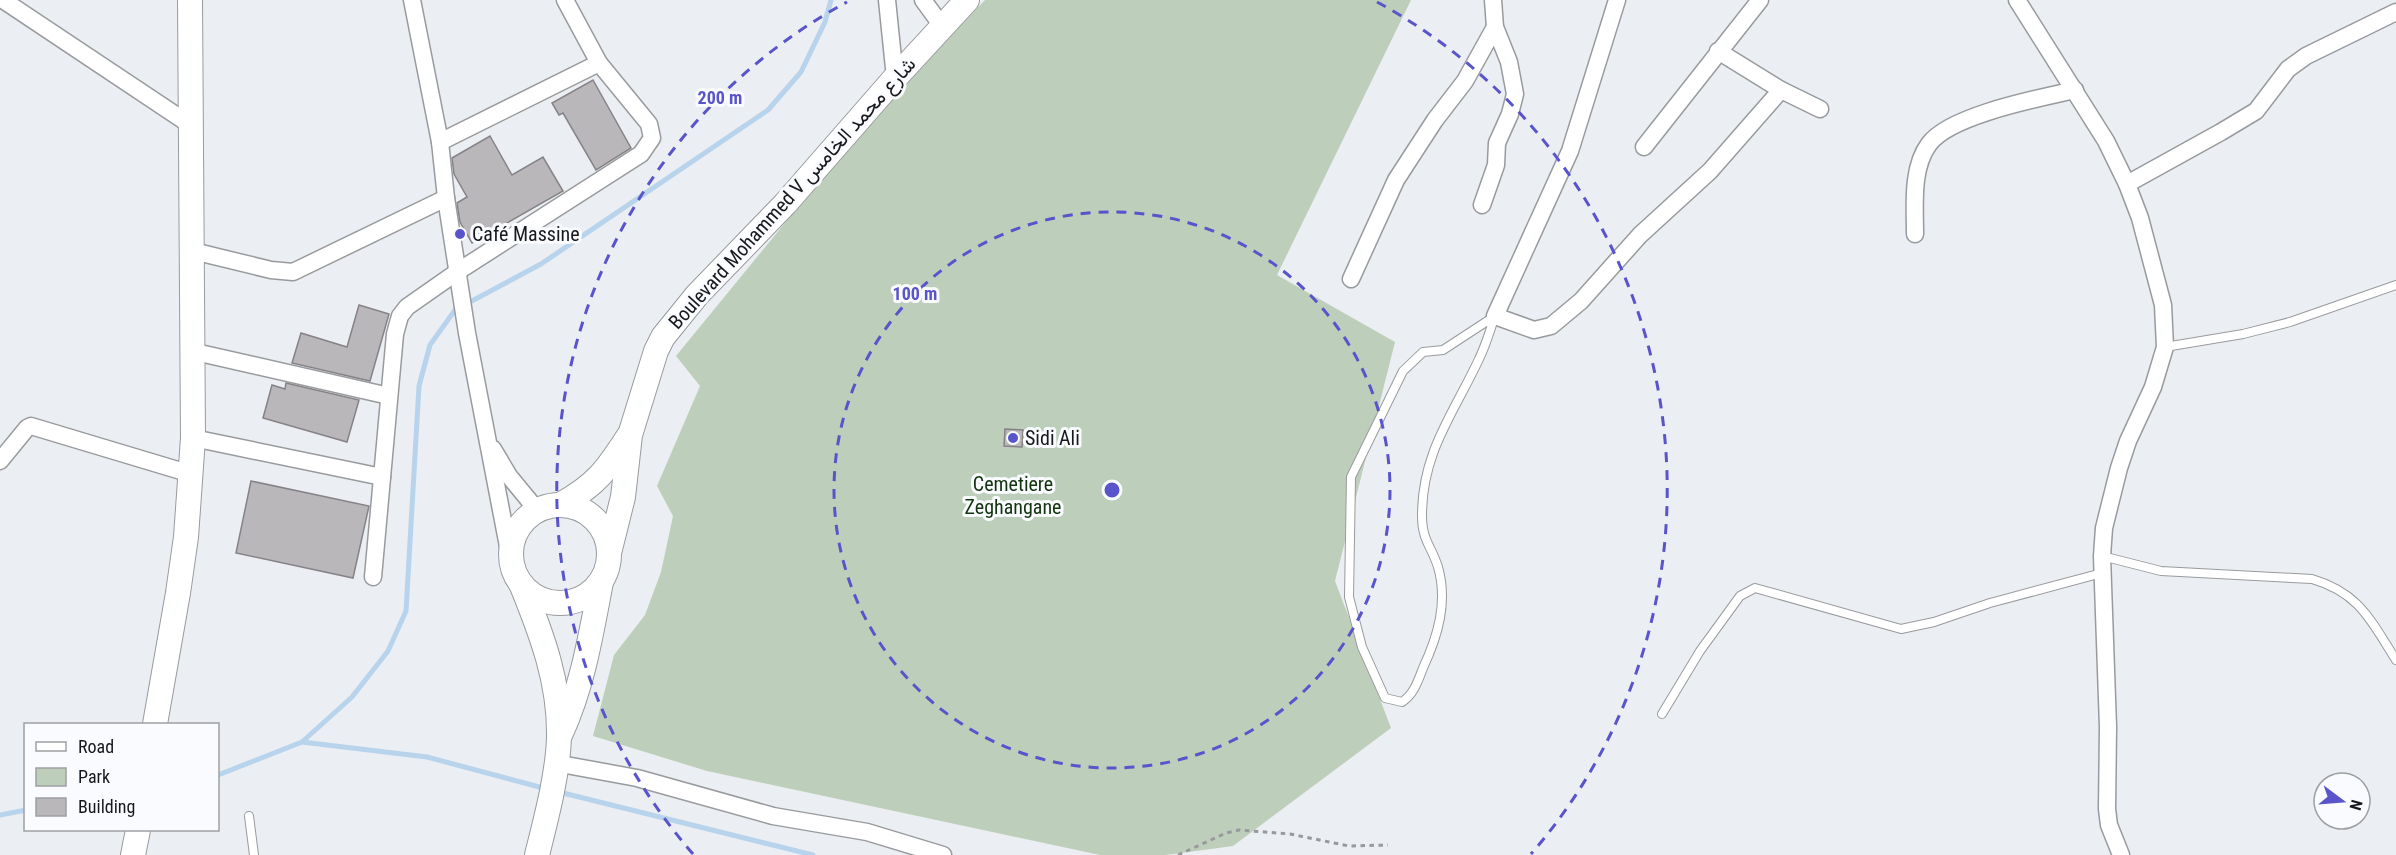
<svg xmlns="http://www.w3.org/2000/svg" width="2396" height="855" viewBox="0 0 2396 855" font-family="'Roboto Condensed',Vazirmatn,sans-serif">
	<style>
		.green { fill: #bdcfba }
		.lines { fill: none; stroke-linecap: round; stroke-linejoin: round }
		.stream { stroke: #b8d3ec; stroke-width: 5 }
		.building { fill: #bab7bb; stroke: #868387; stroke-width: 1.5 }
		.lane-casing { stroke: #989b9e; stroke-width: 10 }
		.street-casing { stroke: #989b9e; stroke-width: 19 }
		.secondary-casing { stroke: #989b9e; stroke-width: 26 }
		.path { stroke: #97999c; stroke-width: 3; stroke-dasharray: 4.5 4.5; stroke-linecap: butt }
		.lane { stroke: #fff; stroke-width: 8 }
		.street { stroke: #fff; stroke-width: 16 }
		.secondary { stroke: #fff; stroke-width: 24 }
		.ring { fill: none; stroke: #5954cb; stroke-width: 3; stroke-dasharray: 10 8 }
		.poi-dot { fill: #5954cb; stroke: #f9fbfe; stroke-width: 2 }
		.labels { text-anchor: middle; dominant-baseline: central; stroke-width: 6; stroke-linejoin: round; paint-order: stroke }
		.street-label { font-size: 20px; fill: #171819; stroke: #f9fbfe }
		.poi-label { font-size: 20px; fill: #171819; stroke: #f9fbfe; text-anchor: start }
		.park-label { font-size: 20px; fill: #11330d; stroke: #f9fbfe }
		.centre { fill: #5954cb; stroke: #f9fbfe; stroke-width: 3 }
		.ring-label { font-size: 18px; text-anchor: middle; font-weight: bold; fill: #5954cb; stroke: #f9fbfe; stroke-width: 6; stroke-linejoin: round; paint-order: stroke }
	</style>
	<rect width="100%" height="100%" fill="#ebeef2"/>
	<!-- green -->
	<path class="green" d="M985,0H1411L1277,275L1395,342L1335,581L1391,728L1233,846L1166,855H1100L707,771L593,736L614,655L645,615L661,572L673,516L657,486L700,386L676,356L861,130Z"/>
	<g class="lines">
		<!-- stream -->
		<g class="stream">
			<path d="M302,742L427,757L547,789"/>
			<path d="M218,775L302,742L352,697L388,651L406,611L419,386L430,345L455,310L541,264L768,110L801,72L825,22L831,0"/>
			<path d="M559,792L813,855"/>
			<path d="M0,815L26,810"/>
		</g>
	</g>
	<!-- building -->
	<g class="building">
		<path d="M593,80L631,148L596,170L563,113L559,115L552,103Z"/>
		<path d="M490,136L512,175L543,157L563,191L472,243L460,222L457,203L467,197L454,174L452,158Z"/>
		<path d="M359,305L389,314L370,381L292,363L301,333L347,347Z"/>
		<path d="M286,383L359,400L347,442L263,418L272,385L285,389Z"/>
		<path d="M1005,429L1023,430L1022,447L1004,446Z"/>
		<path d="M251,481L369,506L353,578L236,553Z"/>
	</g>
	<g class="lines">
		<!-- lane casing -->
		<g class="lane-casing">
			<g id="lane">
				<path d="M1495,316C1490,330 1486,345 1479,359C1454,413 1422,452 1422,515C1422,541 1431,545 1438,567C1448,602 1438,636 1423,668C1418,681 1414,694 1402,702L1385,698L1362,647L1349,597L1351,477L1403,371L1423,352L1443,350Z"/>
				<path d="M2165,347L2243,334L2290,322L2396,285"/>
				<path d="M2102,556L2161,571L2312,579C2360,593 2371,621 2396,660"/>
				<path d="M1662,714L1700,651L1740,596L1755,588L1901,629L1934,622L1990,603L2102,573"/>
				<path d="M249,816L254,855"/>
			</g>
		</g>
		<!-- street casing -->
		<g class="street-casing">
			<g id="street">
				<path d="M3,0L189,124"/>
				<path d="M412,0L440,142L446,198L467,333L511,562"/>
				<path d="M887,0L895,78"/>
				<path d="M923,0L942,26"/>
				<path d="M1617,0L1570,151L1495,316L1534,330L1551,326L1581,301L1640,235L1710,171L1781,90"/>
				<path d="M2017,0L2106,141L2127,184L2140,218L2163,305L2165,347L2153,387L2128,441L2119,468L2104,528L2102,556L2108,727L2107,809L2109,825L2121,855"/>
				<path d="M1718,51L1781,90L1820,109"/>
				<path d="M440,142L599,63"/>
				<path d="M1644,147L1760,0"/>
				<path d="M2127,184L2221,132L2256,111L2288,69L2306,56L2396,12"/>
				<path d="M1482,205L1496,165L1497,143L1510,114L1515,94L1509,62L1495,27L1493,0"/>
				<path d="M1915,234C1915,206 1911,168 1929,144C1950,115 2040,98 2075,90"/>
				<path d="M193,251L271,270L293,272L446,198"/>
				<path d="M1351,279L1396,180L1435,120L1465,81L1495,27"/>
				<path d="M191,351L389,396"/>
				<path d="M193,438L382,477"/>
				<path d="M493,449L509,476L537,510"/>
				<path d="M0,461L27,428L31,426L191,474"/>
				<path d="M373,577L395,334L400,316L407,307L457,272L641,154L652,138L649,124L599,63L565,0"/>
				<path d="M555,763L637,778L773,816L867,832L943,855"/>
			</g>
		</g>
		<!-- secondary casing -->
		<g class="secondary-casing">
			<g id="secondary">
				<circle cx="560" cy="554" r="49"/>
				<path d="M560,505C596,485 606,471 628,437"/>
				<path d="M609,553L623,497L630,435L656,351L663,337L697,295L785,204L895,78L967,0"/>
				<path d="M522,586C542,635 560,683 559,737C558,774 546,819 537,855"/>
				<path d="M155,724L178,593L186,537L193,438L190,0"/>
				<path d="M561,733C583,685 591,634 601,582"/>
				<path d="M133,855L138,830"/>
			</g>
		</g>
		<!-- path -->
		<path class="path" d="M1178,855L1226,833L1239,830L1290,834L1349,846L1388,845"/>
		<!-- lane -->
		<use href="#lane" class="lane"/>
		<!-- street -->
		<use href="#street" class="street"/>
		<!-- secondary -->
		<use href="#secondary" class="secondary"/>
	</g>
	<!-- distance rings -->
	<g class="ring">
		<circle cx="1112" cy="490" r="278"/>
		<path d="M693 854A555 555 0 0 1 847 2M1377 2A555 555 0 0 1 1531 854"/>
	</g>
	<!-- markers -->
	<g class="poi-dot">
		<circle cx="460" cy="234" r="6"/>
		<circle cx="1013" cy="438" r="6"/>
	</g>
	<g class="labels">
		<!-- street labels -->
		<g class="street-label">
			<text transform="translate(792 193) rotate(-48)">Boulevard Mohammed V شارع محمد الخامس</text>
		</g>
		<!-- poi labels -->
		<g class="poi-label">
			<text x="472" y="234">Café Massine</text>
			<text x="1025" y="438">Sidi Ali</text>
		</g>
		<!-- park labels -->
		<g class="park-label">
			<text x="1013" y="484">Cemetiere<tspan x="1013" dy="23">Zeghangane</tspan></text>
		</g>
	</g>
	<circle cx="1112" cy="490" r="9" class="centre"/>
	<g class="ring-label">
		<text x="720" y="104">200 m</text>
		<text x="915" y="300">100 m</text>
	</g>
	<!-- legend -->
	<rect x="24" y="723" width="195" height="108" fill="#f9fbfe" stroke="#9fa0a2" stroke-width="1.5"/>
	<rect x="36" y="742" width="30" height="9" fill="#ffffff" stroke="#9fa0a2" stroke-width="1.5"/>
	<text x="78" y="753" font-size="18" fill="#171819">Road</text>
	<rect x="36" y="768" width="30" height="18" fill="#bdcfba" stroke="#9fa0a2" stroke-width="1.5"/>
	<text x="78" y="783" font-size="18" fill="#171819">Park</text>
	<rect x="36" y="798" width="30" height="18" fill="#bab7bb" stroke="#9fa0a2" stroke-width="1.5"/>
	<text x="78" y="813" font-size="18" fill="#171819">Building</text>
	<!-- north arrow -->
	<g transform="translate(2342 801) rotate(106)"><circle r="28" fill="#f9fbfe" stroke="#9fa0a2" stroke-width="1.5"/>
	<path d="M0-4.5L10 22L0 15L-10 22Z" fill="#5954cb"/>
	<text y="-9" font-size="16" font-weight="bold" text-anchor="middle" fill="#171819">N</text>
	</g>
</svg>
